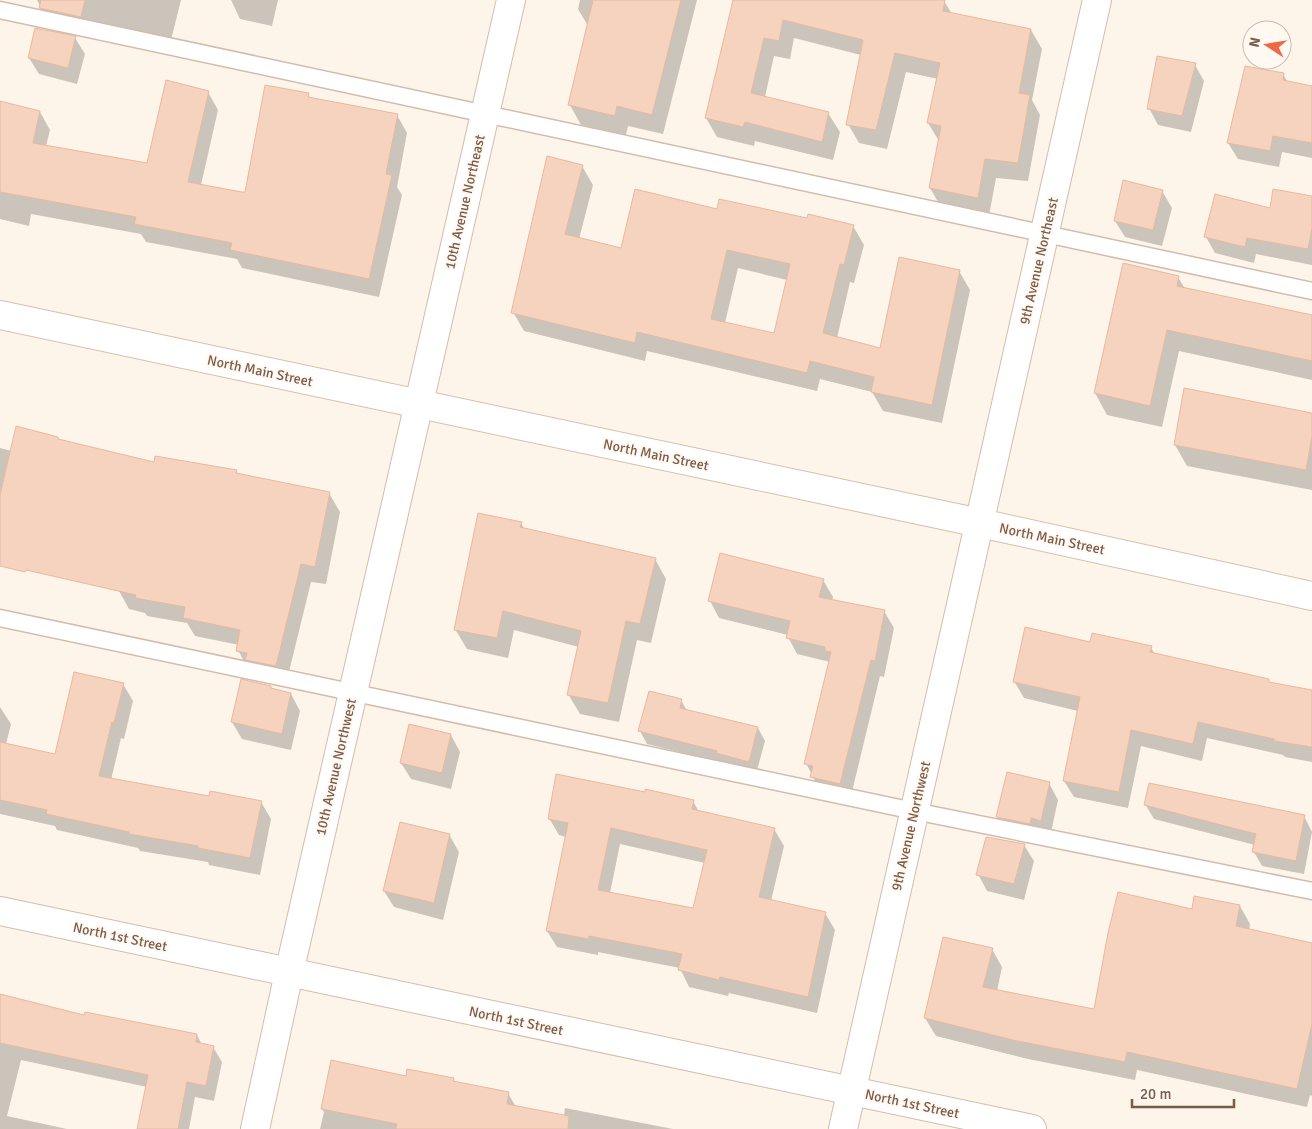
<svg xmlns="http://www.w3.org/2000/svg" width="1312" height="1129" viewBox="0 0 1312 1129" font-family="Signika,sans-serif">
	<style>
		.shadow { fill: #0003; fill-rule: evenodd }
		.building { fill: #f5d3bf; stroke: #e9b89f; fill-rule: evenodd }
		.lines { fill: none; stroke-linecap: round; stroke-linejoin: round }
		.lane-casing { stroke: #d2bcad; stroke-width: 19 }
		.street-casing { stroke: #d2bcad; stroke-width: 30 }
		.secondary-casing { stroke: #d7bfad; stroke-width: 30 }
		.lane { stroke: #fff; stroke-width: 16 }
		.street { stroke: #fff; stroke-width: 28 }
		.secondary { stroke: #fff; stroke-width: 28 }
		.labels { text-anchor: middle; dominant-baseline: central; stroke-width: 4; stroke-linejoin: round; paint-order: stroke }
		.street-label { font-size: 14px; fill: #7b5a4a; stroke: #fff9f1 }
	</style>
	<rect width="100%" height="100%" fill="#fef5ea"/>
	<!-- shadow -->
	<g class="shadow">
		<path d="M37,0H181L170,44L50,25Z"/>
		<path d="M231,0H278L272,26L240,19Z"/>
		<path d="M580,0H697L663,134L628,126L626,135L581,125L570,105L588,26L578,9Z"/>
		<path d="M734,0H939L944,1L952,14L1031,30L1042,49L1032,100L1040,115L1028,181L996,178L989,216L941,207L930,188L939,141L928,123L938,79L906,72L887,149L859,143L848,124L861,55L794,38L790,59L774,56L765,97L828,113L840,132L833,160L755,141L754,146L717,137L706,118Z"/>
		<path d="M75,38L85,54L77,84L39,74L29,58Z"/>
		<path d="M1195,65L1204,81L1191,132L1158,125L1149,108Z"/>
		<path d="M1283,74L1288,83L1312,87V158L1282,152L1279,167L1238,159L1228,143Z"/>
		<path d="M208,92L218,110L201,185L246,193L308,95L311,99L397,115L407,133L397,187L402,195L379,297L242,268L237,259L146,242L141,234L31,214L29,226L0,219V103L40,112L50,130L46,146L148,164Z"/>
		<path d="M582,166L593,185L579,239L622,249L718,211L853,226L864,245L854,283L850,282L837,338L881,349L959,271L970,290L942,423L883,411L872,392L820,379L817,391L647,351L645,361L524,331L513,312ZM738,268L787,280L775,335L725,323Z"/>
		<path d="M1162,191L1172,208L1162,246L1125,237L1115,221Z"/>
		<path d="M1312,198V265L1256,254L1254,263L1215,253L1206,237L1271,209Z"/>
		<path d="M1178,277L1185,289L1312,316V380L1179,351L1162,427L1107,415L1095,393Z"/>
		<path d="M1312,415V490L1187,466L1175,445Z"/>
		<path d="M58,438L59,441L155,464L236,471L238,475L329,493L340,512L326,584L311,582L286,684L248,669L238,650L239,645L195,636L187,623L147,616L145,613L129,609L119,591L0,525V448L12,451Z"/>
		<path d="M521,523L525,530L655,559L666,579L651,643L637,640L619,722L580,714L568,694L579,647L514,630L508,658L467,649L455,629Z"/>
		<path d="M823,580L833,597L832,601L884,611L894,628L884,677L880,676L850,800L821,793L806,763L830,662L797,654L788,637V635L719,618L710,601Z"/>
		<path d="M1091,643L1151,648L1155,654L1268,680L1270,684L1312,691V762L1285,757L1283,755L1207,738L1202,761L1141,746L1128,808L1074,797L1064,781L1078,711L1024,698L1014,681Z"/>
		<path d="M123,684L133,701L124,739L121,738L111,780L210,797L261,802L271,819L260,875L209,865L208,862L140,851L138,848L57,830L55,826L0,814V707L11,724L6,744L56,756Z"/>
		<path d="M271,687L272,690L291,694L300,711L291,750L242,739L232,722Z"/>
		<path d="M681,700L687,711L758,728L765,741L756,774L723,763L647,744L640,731Z"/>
		<path d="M451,735L460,752L451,789L411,779L401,763Z"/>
		<path d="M1049,783L1058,800L1050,837L1007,834L997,817Z"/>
		<path d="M693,801L699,812L774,829L784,846L771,901L825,913L835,930L817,1013L729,993L728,996L689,987L680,968L598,952V955L557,947L547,931L566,837L559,835L549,818ZM620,844L705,863L694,910L610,893Z"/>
		<path d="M1145,804L1304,816L1312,832L1304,874L1262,866L1254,852L1255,845L1154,819Z"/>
		<path d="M400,824L450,836L459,852L443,920L394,907L384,891Z"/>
		<path d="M1024,845L1034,861L1024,900L987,891L978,874Z"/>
		<path d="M1240,906L1250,924L1249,930L1312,944V1096L1310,1095L1307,1107L1137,1070L1135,1080L1028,1059L936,1036L925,1018L992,949L1002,967L997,991L1095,1010L1193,911Z"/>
		<path d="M0,997L85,1016L197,1035L202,1045L213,1047L222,1062L214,1101L195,1097L189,1129H139L147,1087L21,1060L7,1116L67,1129H0Z"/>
		<path d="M407,1077L453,1079L455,1083L508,1093L516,1107L564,1116L565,1108L673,1129H320L324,1112L322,1109Z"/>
	</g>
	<!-- building -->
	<g class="building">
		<path d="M41,0H85L81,17L39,8Z"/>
		<path d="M593,0H681L652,115L617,106L615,116L568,105Z"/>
		<path d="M733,0H945L943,11L1031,29L1019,93L1030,95L1018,163L985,159L978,198L929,188L941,126L927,123L940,63L895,53L876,130L846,125L863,40L783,20L779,41L764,38L751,93L829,112L822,142L745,122L743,127L705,118Z"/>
		<path d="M35,28L76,36L68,68L28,58Z"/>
		<path d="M1157,56L1196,63L1182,116L1147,109Z"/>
		<path d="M1245,66L1284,73L1283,80L1312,86V143L1273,136L1270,151L1227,143Z"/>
		<path d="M166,80L209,91L188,182L242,192H245L265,85L309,93L308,97L398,114L386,174L392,175L369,279L230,250L232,243L134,224L136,217L0,192V101L40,111L33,143L147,163Z"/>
		<path d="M547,156L583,165L565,234L621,248L635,189L717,209L719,199L807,218L808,214L854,225L844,265L840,264L823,333L880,348L899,257L960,270L932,405L871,392L874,377L810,361L807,373L637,332L635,343L511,313ZM727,250L790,264L774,333L711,319Z"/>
		<path d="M1123,180L1163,190L1153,230L1114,221Z"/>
		<path d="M1273,189L1312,196V228L1308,249L1247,238L1245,247L1204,237L1215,194L1270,208Z"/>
		<path d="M1123,263L1179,276L1177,286L1312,315V361L1167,330L1150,406L1094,393Z"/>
		<path d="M1184,388L1312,413V436L1306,470L1174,445Z"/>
		<path d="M16,426L58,437V439L154,462L155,456L237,470L236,473L330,492L315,567L301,564L276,666L245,660L247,653L236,651L240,630L183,618L185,607L135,598L136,595L26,570L25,572L0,566V495Z"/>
		<path d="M478,513L522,522L520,527L656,558L640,624L626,621L608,703L567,695L581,631L503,611L497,638L454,630Z"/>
		<path d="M720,553L824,579L819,597L885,610L875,661L871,660L840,784L810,777L813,766L804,764L831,652L825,651V647L786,638L790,621L708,601Z"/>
		<path d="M1025,627L1090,642L1092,633L1152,646L1150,652L1269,679V682L1312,690V747L1274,741V739L1198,722L1193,744L1131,730L1119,792L1063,781L1080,697L1013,682Z"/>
		<path d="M74,672L124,683L114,723L112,722L99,776L209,796L210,791L262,801L250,858L198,848V846L129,834V832L46,814L47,810L0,800V742L55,754Z"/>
		<path d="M241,679L271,686V688L291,693L282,734L231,722Z"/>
		<path d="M649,691L682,699L680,708L758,727L749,762L716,753L717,751L638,731Z"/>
		<path d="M409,724L451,734L442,773L400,763Z"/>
		<path d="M1007,772L1050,782L1041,821L1031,818L1030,824L996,817Z"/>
		<path d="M556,774L645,792V789L694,800L692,809L775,828L759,897L826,912L808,997L720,977L719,980L678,970L682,954L589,936L588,939L546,931L568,823L548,819ZM611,828L707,850L693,908L598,890Z"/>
		<path d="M1149,783L1305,815L1296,861L1252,852L1256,834L1144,805Z"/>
		<path d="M400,822L450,834L434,903L383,891Z"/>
		<path d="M986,837L1025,844L1014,884L976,875Z"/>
		<path d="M1118,892L1192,909L1194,896L1240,905L1236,926L1312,943V1024L1297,1089L1127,1052L1125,1062L1017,1041L924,1018L943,937L993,948L983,987L1094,1009L1108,933Z"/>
		<path d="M0,994L84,1015L85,1012L197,1034L196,1042L214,1046L206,1086L187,1082L178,1129H137L148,1075L0,1043Z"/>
		<path d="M331,1060L406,1076L407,1069L454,1078L453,1081L509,1092L507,1104L569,1116L568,1129H396L397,1124L321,1109Z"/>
	</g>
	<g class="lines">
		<!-- lane casing -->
		<g class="lane-casing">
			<g id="lane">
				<path d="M0,10L1312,291"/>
				<path d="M0,618L914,811L1312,891"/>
			</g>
		</g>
		<!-- street casing -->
		<g class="street-casing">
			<g id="street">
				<path d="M0,911L1032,1129"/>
				<path d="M255,1129L289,973L511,0"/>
				<path d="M843,1129L1097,0"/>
			</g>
		</g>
		<!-- secondary casing -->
		<g class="secondary-casing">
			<path id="secondary" d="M0,315L980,523L1312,596"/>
		</g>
		<!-- lane -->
		<use href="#lane" class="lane"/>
		<!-- street -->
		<use href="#street" class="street"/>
		<!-- secondary -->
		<use href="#secondary" class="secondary"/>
	</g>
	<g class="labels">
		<!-- street labels -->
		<g class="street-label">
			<text transform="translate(465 202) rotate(-77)">10th Avenue Northeast</text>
			<text transform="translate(1039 261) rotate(-77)">9th Avenue Northeast</text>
			<text transform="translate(260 371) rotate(12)">North Main Street</text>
			<text transform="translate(656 455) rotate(12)">North Main Street</text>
			<text transform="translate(1052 539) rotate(12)">North Main Street</text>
			<text transform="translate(336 767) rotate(-77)">10th Avenue Northwest</text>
			<text transform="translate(911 826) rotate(-77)">9th Avenue Northwest</text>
			<text transform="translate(120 937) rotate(12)">North 1st Street</text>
			<text transform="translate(516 1021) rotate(12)">North 1st Street</text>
			<text transform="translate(912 1104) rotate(12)">North 1st Street</text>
		</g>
	</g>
	<!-- north arrow -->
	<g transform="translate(1267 45) rotate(282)"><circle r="24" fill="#fff9f1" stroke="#cab9ae"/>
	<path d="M0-4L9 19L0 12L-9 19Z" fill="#ee6849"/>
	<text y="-8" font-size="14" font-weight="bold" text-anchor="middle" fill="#7b5a4a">N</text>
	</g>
	<!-- scale -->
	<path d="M1132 1099v8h102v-8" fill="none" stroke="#7b5a4a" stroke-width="2.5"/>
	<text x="1140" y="1099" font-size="15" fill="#7b5a4a" stroke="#fff9f1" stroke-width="4" paint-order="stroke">20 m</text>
</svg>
